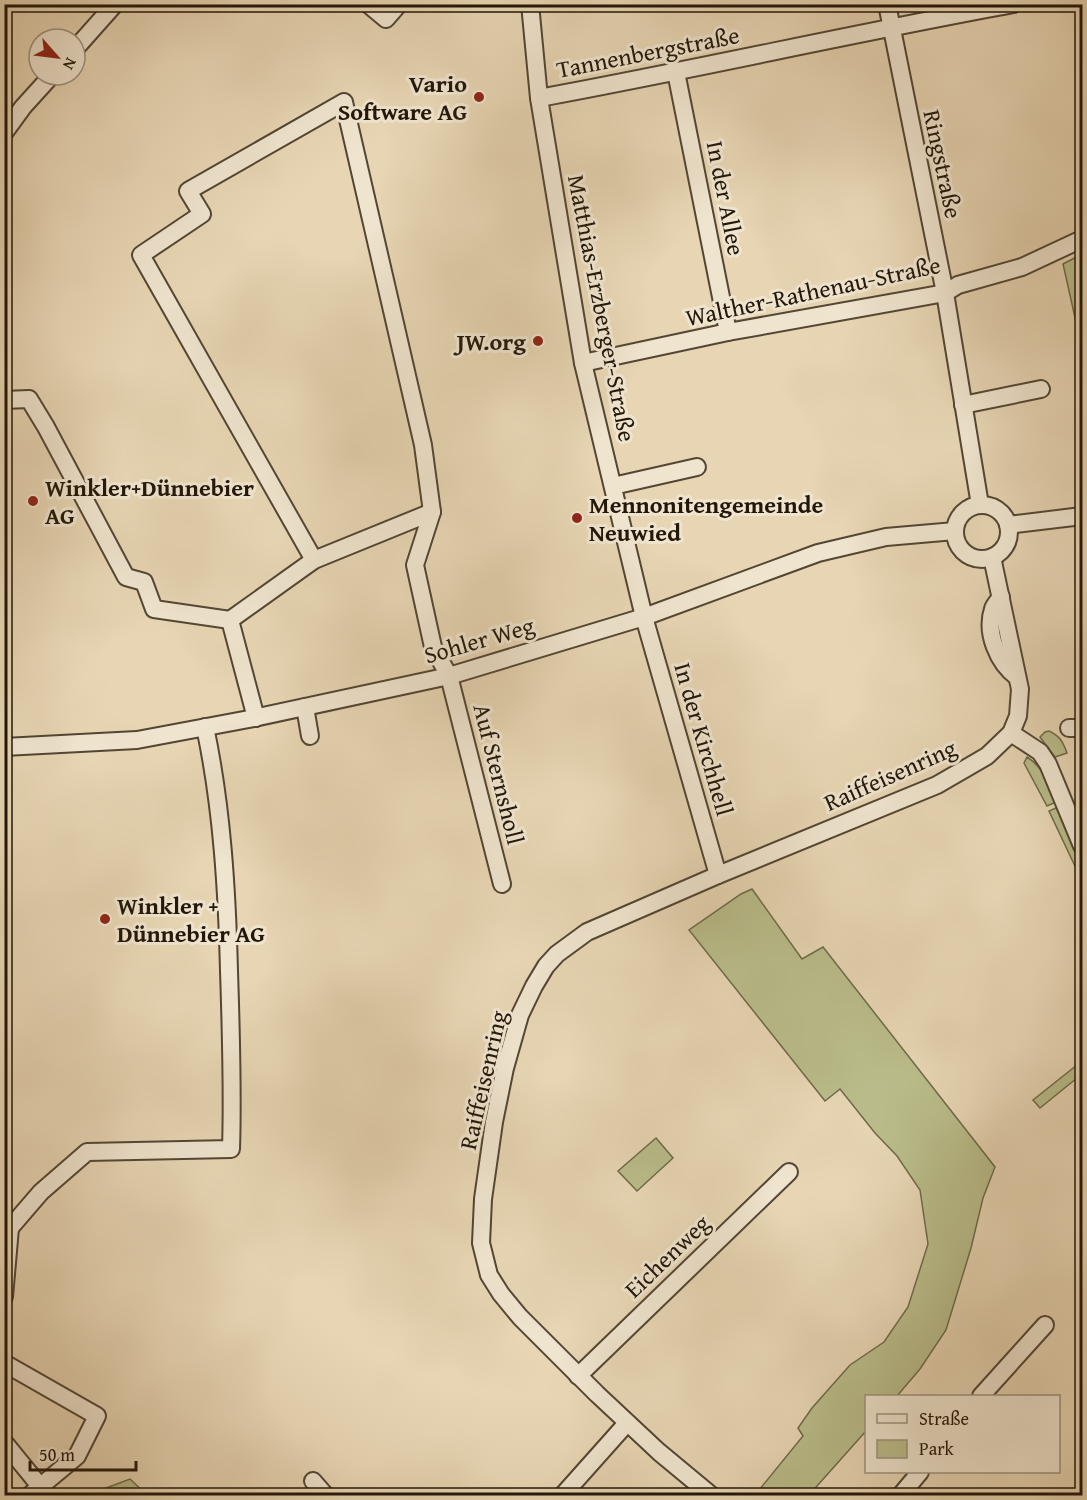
<svg xmlns="http://www.w3.org/2000/svg" width="1087" height="1500" viewBox="0 0 1087 1500" font-family="'Gentium Book Plus',serif">
	<style>
		.green { fill: #b9bc8a; stroke: #6e6a4a; stroke-width: 1.5 }
		.lines { fill: none; stroke-linecap: round; stroke-linejoin: round }
		.minor-casing { stroke: #534634; stroke-width: 20 }
		.minor { stroke: #efe4ce; stroke-width: 16 }
		.poi-dot { fill: #8f2418; stroke: #efe4ce; stroke-width: 2 }
		.labels { text-anchor: middle; dominant-baseline: central; stroke-width: 6; stroke-linejoin: round; paint-order: stroke }
		.street-label { font-size: 24px; fill: #221709; stroke: #efe4ce }
		.poi-label { font-size: 24px; font-weight: bold; fill: #221709; stroke: #efe4ce; text-anchor: start }
	</style>
	<rect width="100%" height="100%" fill="#e7d5b3"/>
	<filter id="stains"><feTurbulence type="fractalNoise" baseFrequency=".00333" numOctaves="4"/><feColorMatrix values="0 0 0 0 .2 0 0 0 0 .09 0 0 0 0 .02 0 0 0 .5 -.17"/></filter>
	<radialGradient id="worn" r=".72"><stop offset=".6" stop-color="#630" stop-opacity="0"/><stop offset="1" stop-color="#630" stop-opacity=".3"/></radialGradient>
	<!-- green -->
	<g class="green">
		<path d="M1082,254V349L1063,264Z"/>
		<path d="M1049,731C1060,736 1063,742 1067,753L1055,757L1040,737L1045,732Z"/>
		<path d="M1027,757C1044,768 1048,783 1056,802L1047,806L1024,763Z"/>
		<path d="M1058,807L1082,862V881L1049,811Z"/>
		<path d="M752,889L802,959L823,947L995,1167L983,1198L971,1248L946,1330L920,1369L897,1396H866V1431L809,1495H755L803,1436L798,1428L812,1408L850,1365L884,1342L908,1307L928,1244L920,1190L897,1156L875,1133L840,1089L825,1101L689,930L741,894Z"/>
		<path d="M1082,1061V1074L1040,1108L1033,1100Z"/>
		<path d="M656,1138L673,1158L637,1191L618,1171Z"/>
		<path d="M130,1479L147,1495H87Z"/>
	</g>
	<g class="lines">
		<!-- minor casing -->
		<g class="minor-casing">
			<g id="minor">
				<path d="M368,4L386,19L399,4"/>
				<path d="M530,4L539,98L583,363L644,617L718,875"/>
				<path d="M887,4L945,293L980,505"/>
				<path d="M75,49L115,4"/>
				<path d="M676,72L728,332"/>
				<path d="M539,98C697,69 855,33 1014,4"/>
				<path d="M4,133L23,107L52,75"/>
				<path d="M583,363L728,332L945,293L958,285L1022,267L1082,239"/>
				<path d="M4,400L29,399L46,427L126,577L144,582L154,609L230,620"/>
				<path d="M963,405L1041,389"/>
				<path d="M613,486L697,467"/>
				<circle cx="982" cy="532" r="27"/>
				<path d="M1008,525L1082,516"/>
				<path d="M314,560L141,255L202,214L188,191L344,102L423,445L432,512"/>
				<path d="M1001,597C998,601 994,605 993,609C985,633 998,663 1017,677"/>
				<path d="M305,707L310,736"/>
				<path d="M256,718L230,620L314,560L432,512L415,565L433,647L449,676L502,884"/>
				<path d="M1069,728H1082"/>
				<path d="M1011,733L1040,752L1048,764L1082,846"/>
				<path d="M4,747L137,740L249,719L449,676L644,617L818,553L886,537L955,531"/>
				<path d="M4,1228H10L41,1192L87,1152L231,1149C233,1090 231,1031 229,971C227,890 222,807 205,727"/>
				<path d="M4,1297L10,1228"/>
				<path d="M4,1363L97,1416L77,1456L29,1496"/>
				<path d="M578,1376L789,1172"/>
				<path d="M981,1396L1045,1325"/>
				<path d="M4,1442L48,1496"/>
				<path d="M313,1481L326,1496"/>
				<path d="M562,1496L627,1423"/>
				<path d="M712,1496L659,1452L597,1394L520,1317L501,1294L489,1275L481,1243L483,1199L494,1122L505,1068L520,1015L534,986L546,966L557,954L587,932L718,875L937,785L987,756L1011,733L1018,716L1020,689L992,557"/>
				<path d="M900,1496L920,1472"/>
			</g>
		</g>
		<!-- minor -->
		<use href="#minor" class="minor"/>
	</g>
	<!-- markers -->
	<g class="poi-dot">
		<circle cx="479" cy="97" r="6"/>
		<circle cx="538" cy="341" r="6"/>
		<circle cx="33" cy="501" r="6"/>
		<circle cx="577" cy="518" r="6"/>
		<circle cx="105" cy="919" r="6"/>
	</g>
	<g class="labels">
		<!-- street labels -->
		<g class="street-label">
			<text transform="translate(648 52) rotate(-11)">Tannenbergstraße</text>
			<text transform="translate(943 164) rotate(78)">Ringstraße</text>
			<text transform="translate(726 198) rotate(79)">In der Allee</text>
			<text transform="translate(813 291) rotate(-12)">Walther-Rathenau-Straße</text>
			<text transform="translate(602 308) rotate(79)">Matthias-Erzberger-Straße</text>
			<text transform="translate(479 640) rotate(-16)">Sohler Weg</text>
			<text transform="translate(704 739) rotate(74)">In der Kirchhell</text>
			<text transform="translate(499 774) rotate(76)">Auf Sternsholl</text>
			<text transform="translate(890 775) rotate(-24)">Raiffeisenring</text>
			<text transform="translate(483 1080) rotate(-77)">Raiffeisenring</text>
			<text transform="translate(667 1256) rotate(-44)">Eichenweg</text>
		</g>
		<!-- poi labels -->
		<g class="poi-label">
			<text x="467" y="83" text-anchor="end">Vario<tspan x="467" dy="28">Software AG</tspan></text>
			<text x="526" y="341" text-anchor="end">JW.org</text>
			<text x="45" y="487">Winkler+Dünnebier<tspan x="45" dy="28">AG</tspan></text>
			<text x="589" y="504">Mennonitengemeinde<tspan x="589" dy="28">Neuwied</tspan></text>
			<text x="117" y="905">Winkler +<tspan x="117" dy="28">Dünnebier AG</tspan></text>
		</g>
	</g>
	<!-- margin -->
	<rect width="1087" height="1500" fill="none" stroke="#e7d5b3" stroke-width="24"/>
	<rect x="6" y="6" width="1075" height="1488" fill="none" stroke="#221709" stroke-width="3"/>
	<rect x="12" y="12" width="1063" height="1476" fill="none" stroke="#221709" stroke-width="1.5"/>
	<!-- legend -->
	<rect x="865" y="1395" width="195" height="78" fill="#efe4ce" stroke="#9d927f" stroke-width="1.5"/>
	<rect x="877" y="1414" width="30" height="9" fill="#efe4ce" stroke="#9d927f" stroke-width="1.5"/>
	<text x="919" y="1425" font-size="18" fill="#221709">Straße</text>
	<rect x="877" y="1440" width="30" height="18" fill="#b9bc8a" stroke="#9d927f" stroke-width="1.5"/>
	<text x="919" y="1455" font-size="18" fill="#221709">Park</text>
	<!-- north arrow -->
	<g transform="translate(57 57) rotate(118)"><circle r="28" fill="#efe4ce" stroke="#9d927f" stroke-width="1.5"/>
	<path d="M0-4.5L10 22L0 15L-10 22Z" fill="#8f2418"/>
	<text y="-9" font-size="16" font-weight="bold" text-anchor="middle" fill="#221709">N</text>
	</g>
	<!-- scale -->
	<path d="M30 1461v9h106v-9" fill="none" stroke="#221709" stroke-width="3"/>
	<text x="39" y="1461" font-size="18" fill="#221709" stroke="#efe4ce" stroke-width="4.5" paint-order="stroke">50 m</text>
	<rect width="100%" height="100%" filter="url(#stains)"/>
	<rect width="100%" height="100%" fill="url(#worn)"/>
</svg>
